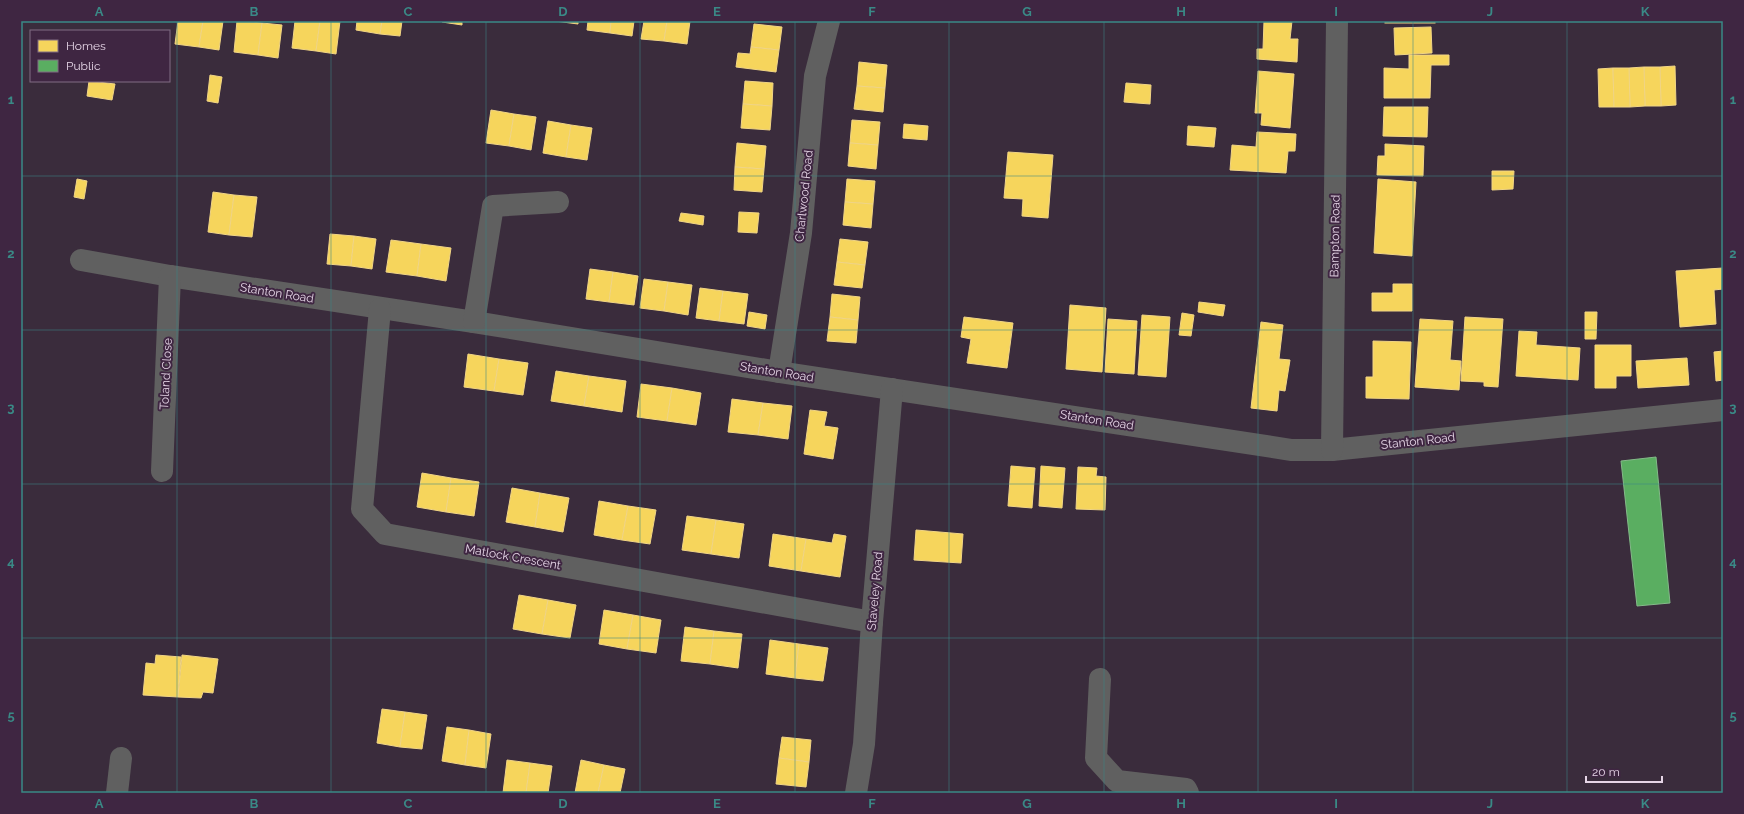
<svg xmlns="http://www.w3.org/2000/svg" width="1744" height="814" viewBox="0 0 1744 814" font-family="Raleway,sans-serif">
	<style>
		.homes { fill: #f6d55c; stroke: #f1d585 }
		.public { fill: #5aae61; stroke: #84ba89 }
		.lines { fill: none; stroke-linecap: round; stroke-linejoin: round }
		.minor { stroke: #606060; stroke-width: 22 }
		.grid { fill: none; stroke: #3a8986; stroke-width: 1; stroke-opacity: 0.55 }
		.labels { text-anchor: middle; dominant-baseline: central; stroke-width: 4; stroke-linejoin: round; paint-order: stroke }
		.street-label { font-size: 12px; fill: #e5d5e6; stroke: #3f2642 }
		.neatline { fill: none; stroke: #3a8986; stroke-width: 1.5 }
		.grid-label { font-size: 13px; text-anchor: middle; font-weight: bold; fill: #3a8986 }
	</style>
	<rect width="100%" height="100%" fill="#3a2c3c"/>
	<!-- homes -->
	<g class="homes">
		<path d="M178,21H203L199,47L175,44Z"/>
		<path d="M203,21H223L219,50L199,47Z"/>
		<path d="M237,21L262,23L258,55L234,52Z"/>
		<path d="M295,21H320L316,51L292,48Z"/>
		<path d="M320,21H340L336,54L316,51Z"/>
		<path d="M357,21H382L380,34L356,30Z"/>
		<path d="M382,21H402L400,36L380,34Z"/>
		<path d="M442,21H462V25L442,22Z"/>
		<path d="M555,21H578V24Z"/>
		<path d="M588,21H611L610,33L587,30Z"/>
		<path d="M611,21H634L632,36L610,33Z"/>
		<path d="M644,21H667L664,41L641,39Z"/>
		<path d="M667,21H690L687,44L664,41Z"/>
		<path d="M1264,21H1292L1290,39H1298L1297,62L1257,59V49H1263Z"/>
		<rect x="1385" y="21" width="50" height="2"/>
		<path d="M262,23L282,25L278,58L258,55Z"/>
		<path d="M754,24L782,27L779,50L751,47Z"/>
		<path d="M1431,27L1432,53L1395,55L1394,28Z"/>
		<path d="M751,47L779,50L776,72L736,67L738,53L750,54Z"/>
		<path d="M1409,55H1449V65H1431L1430,98H1384V68L1409,69Z"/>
		<path d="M859,62L887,65L885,88L857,86Z"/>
		<path d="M1675,66L1676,105L1661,106L1660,67Z"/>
		<path d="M1644,67H1660L1661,106H1645Z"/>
		<path d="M1644,67L1645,106L1630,107L1629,68Z"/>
		<path d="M1613,68L1614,107H1599L1598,69Z"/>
		<path d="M1613,68H1629L1630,107H1614Z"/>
		<path d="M1258,71L1294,74L1290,128L1261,125L1262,113H1255Z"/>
		<path d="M210,75L222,77L218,103L207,101Z"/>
		<path d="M89,81L115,84L112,100L87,96Z"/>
		<path d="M745,81L773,83L772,106L743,104Z"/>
		<path d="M1126,83L1151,85L1150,104L1124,102Z"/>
		<path d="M857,86L885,88L883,112L854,109Z"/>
		<path d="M743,104L772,106L770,130L741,128Z"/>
		<path d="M1384,107H1428L1427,137L1383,136Z"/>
		<path d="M491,110L514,114L509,146L486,143Z"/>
		<path d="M514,114L536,117L531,150L509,146Z"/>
		<path d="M852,120L880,122L878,145L850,143Z"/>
		<path d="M548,121L571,125L566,157L543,153Z"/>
		<path d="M904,124L928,126L927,140L903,138Z"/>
		<path d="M571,125L592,128L587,160L566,157Z"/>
		<path d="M1188,126L1216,128L1214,147L1187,145Z"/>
		<path d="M1257,132L1296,134L1295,151H1288L1286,173L1230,170L1232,145L1256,147Z"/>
		<path d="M737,143L766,146L764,169L735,167Z"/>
		<path d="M850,143L878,145L876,169L848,166Z"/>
		<path d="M1385,144L1424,146L1423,176L1377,175L1378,156H1385Z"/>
		<path d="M1008,152L1053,155L1048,218L1022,216L1023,199L1004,198Z"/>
		<path d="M735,167L764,169L762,192L734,190Z"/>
		<path d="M1492,171H1514L1513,189L1492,190Z"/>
		<path d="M77,179L87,181L84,199L74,197Z"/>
		<path d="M847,179L875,181L873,204L845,202Z"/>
		<path d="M1378,179L1416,182L1412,256L1374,253Z"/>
		<path d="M213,192L234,195L229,235L208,232Z"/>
		<path d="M234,195L257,197L252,237L229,235Z"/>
		<path d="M845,202L873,204L871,228L843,225Z"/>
		<path d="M739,212L759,213L757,233L738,232Z"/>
		<path d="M681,213L704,216L703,225L679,221Z"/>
		<path d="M330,234L354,236L351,266L327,264Z"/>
		<path d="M354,236L376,239L372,269L351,266Z"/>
		<path d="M840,239L868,242L865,265L837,262Z"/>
		<path d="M391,240L421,244L417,276L386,272Z"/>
		<path d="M421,244L451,248L446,281L417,276Z"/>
		<path d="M837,262L865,265L862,288L834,285Z"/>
		<path d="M1723,268V289L1714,290L1716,324L1680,327L1676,271Z"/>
		<path d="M590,269L613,272L609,302L586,299Z"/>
		<path d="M613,272L638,276L634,305L609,302Z"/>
		<path d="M644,279L668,282L664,311L640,308Z"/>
		<path d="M668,282L692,285L688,315L664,311Z"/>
		<path d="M1393,284H1412V311H1372V293H1393Z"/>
		<path d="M700,288L723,291L719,321L696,318Z"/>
		<path d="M723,291L748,294L744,324L719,321Z"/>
		<path d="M832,294L860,297L858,320L830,317Z"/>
		<path d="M1199,302L1225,305L1223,316L1198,312Z"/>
		<path d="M1070,305L1106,308L1102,372L1066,369Z"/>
		<path d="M749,312L767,315L765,329L747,326Z"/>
		<path d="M1585,312H1597L1596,339H1585Z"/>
		<path d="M1182,313L1194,315L1191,336L1179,335Z"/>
		<path d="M1142,315L1170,317L1166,377L1138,375Z"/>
		<path d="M830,317L858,320L856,343L827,341Z"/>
		<path d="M964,317L1013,323L1007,368L967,363L971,339L961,337Z"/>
		<path d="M1465,317L1503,319L1498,387L1484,386V382L1461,381Z"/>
		<path d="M1108,319L1137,321L1134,374L1105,372Z"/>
		<path d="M1420,319L1453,321L1450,360L1461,361L1459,390L1415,387Z"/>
		<path d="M1261,322L1283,325L1279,359L1290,360L1285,391L1279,390L1277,411L1251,408Z"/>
		<path d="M1519,331L1537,332L1536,345L1580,348L1578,380L1516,376Z"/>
		<path d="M1373,341L1411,342L1409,399L1366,398V377H1373Z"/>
		<path d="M1595,345H1631V376H1616V388H1595Z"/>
		<path d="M1723,351V380L1716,381L1714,352Z"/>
		<path d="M468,354L499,359L494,391L464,387Z"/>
		<path d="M1687,358L1689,385L1638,388L1636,361Z"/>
		<path d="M499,359L528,363L523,395L494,391Z"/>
		<path d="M556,371L589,376L584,406L551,401Z"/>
		<path d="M589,376L626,381L622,412L584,406Z"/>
		<path d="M641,384L672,388L667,421L637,417Z"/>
		<path d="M672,388L701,393L696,425L667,421Z"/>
		<path d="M732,399L763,403L758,435L728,432Z"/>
		<path d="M763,403L792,406L788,439L758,435Z"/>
		<path d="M810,410L827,412L824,426L838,428L833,459L804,454Z"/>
		<path d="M1011,466L1035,468L1032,508L1008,506Z"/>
		<path d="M1041,466L1065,468L1062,508L1039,506Z"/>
		<path d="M1078,467L1097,468L1096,476L1106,477L1105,510L1076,509Z"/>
		<path d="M422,473L451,478L446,512L417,507Z"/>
		<path d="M451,478L479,482L474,516L446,512Z"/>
		<path d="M512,488L540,493L535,527L506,522Z"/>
		<path d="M540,493L569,498L563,532L535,527Z"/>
		<path d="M599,501L628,506L622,540L594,535Z"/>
		<path d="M628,506L656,510L650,544L622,540Z"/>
		<path d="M687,516L716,520L711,554L682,550Z"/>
		<path d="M716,520L744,524L739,558L711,554Z"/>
		<path d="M916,530L963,534L961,563L914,560Z"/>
		<path d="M773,534L806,539L801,571L769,566Z"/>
		<path d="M834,534L846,536L840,577L801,571L806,539L832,543Z"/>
		<path d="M519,595L548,600L542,634L513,629Z"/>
		<path d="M548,600L576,605L570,638L542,634Z"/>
		<path d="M604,610L633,615L627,649L599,644Z"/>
		<path d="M633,615L661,620L656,653L627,649Z"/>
		<path d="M685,627L714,631L710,664L681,661Z"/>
		<path d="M714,631L742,634L738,668L710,664Z"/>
		<path d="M770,640L799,644L795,678L766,674Z"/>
		<path d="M799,644L828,648L823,681L795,678Z"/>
		<path d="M156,655L181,657L178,697L143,695L146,663L155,664Z"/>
		<path d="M182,655L218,659L213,693L203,692L201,698L178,697Z"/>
		<path d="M382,709L405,712L400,747L377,743Z"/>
		<path d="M405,712L427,715L422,749L400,747Z"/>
		<path d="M447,727L469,730L465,765L442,761Z"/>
		<path d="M469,730L491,734L486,768L465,765Z"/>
		<path d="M782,737L811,740L809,762L779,758Z"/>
		<path d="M779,758L809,762L806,787L776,784Z"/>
		<path d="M507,760L530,763L526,793H503Z"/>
		<path d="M581,760L604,765L598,793H575Z"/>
		<path d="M530,763L552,766L548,793H526Z"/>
		<path d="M604,765L625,769L620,793H598Z"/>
	</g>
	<!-- public -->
	<path class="public" d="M1656,457L1670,603L1637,606L1621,461Z"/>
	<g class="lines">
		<!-- minor -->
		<g class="minor">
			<path d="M81,260L170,276L474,322L779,372L1292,450H1332L1723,410"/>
			<path d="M380,309L362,509L385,534L872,622"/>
			<path d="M474,322L493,206L558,202"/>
			<path d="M779,372L801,233L815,76L829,21"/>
			<path d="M1332,450L1337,21"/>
			<path d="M162,471L170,276"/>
			<path d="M1100,679L1096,758L1117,781L1186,789L1188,793"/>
			<path d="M117,793L121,758"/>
			<path d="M856,793L864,744L872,622L892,389"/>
		</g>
	</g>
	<!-- grid -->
	<path class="grid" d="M177,21V793M331,21V793M486,21V793M640,21V793M795,21V793M949,21V793M1104,21V793M1258,21V793M1413,21V793M1567,21V793M21,176H1723M21,330H1723M21,484H1723M21,638H1723"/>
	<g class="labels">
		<!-- street labels -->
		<g class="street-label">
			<text transform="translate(804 196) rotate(-84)">Charlwood Road</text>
			<text transform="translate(1335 236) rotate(-89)">Bampton Road</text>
			<text transform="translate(277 293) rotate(9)">Stanton Road</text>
			<text transform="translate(777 372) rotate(9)">Stanton Road</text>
			<text transform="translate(166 374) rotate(-87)">Toland Close</text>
			<text transform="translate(1097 420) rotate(9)">Stanton Road</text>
			<text transform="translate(1418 441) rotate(-6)">Stanton Road</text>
			<text transform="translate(513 557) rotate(10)">Matlock Crescent</text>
			<text transform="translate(875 591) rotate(-85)">Staveley Road</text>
		</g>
	</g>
	<!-- border -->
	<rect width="1744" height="814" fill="none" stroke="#3f2642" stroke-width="44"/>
	<!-- legend -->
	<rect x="30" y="30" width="140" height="52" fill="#3f2642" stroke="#816c84"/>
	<rect x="38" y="40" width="20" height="12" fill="#f6d55c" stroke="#816c84"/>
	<text x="66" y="50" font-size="12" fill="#e5d5e6">Homes</text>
	<rect x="38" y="60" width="20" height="12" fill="#5aae61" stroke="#816c84"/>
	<text x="66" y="70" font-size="12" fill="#e5d5e6">Public</text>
	<!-- scale -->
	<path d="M1586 776v6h76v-6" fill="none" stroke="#e5d5e6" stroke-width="2"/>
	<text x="1592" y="776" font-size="12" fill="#e5d5e6" stroke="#3f2642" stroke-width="3" paint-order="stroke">20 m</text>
	<rect x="22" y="22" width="1700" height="770" class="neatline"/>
	<g class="grid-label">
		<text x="99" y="16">A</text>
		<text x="254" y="16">B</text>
		<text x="408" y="16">C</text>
		<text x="563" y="16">D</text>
		<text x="717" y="16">E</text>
		<text x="872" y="16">F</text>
		<text x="1027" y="16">G</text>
		<text x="1181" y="16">H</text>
		<text x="1336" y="16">I</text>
		<text x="1490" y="16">J</text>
		<text x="1645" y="16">K</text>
		<text x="11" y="104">1</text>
		<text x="1733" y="104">1</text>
		<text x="11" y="258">2</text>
		<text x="1733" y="258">2</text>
		<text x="11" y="412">3</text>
		<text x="1733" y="412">3</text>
		<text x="11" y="566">4</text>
		<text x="1733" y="566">4</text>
		<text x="11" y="720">5</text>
		<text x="1733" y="720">5</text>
		<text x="99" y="808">A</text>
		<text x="254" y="808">B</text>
		<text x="408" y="808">C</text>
		<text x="563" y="808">D</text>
		<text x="717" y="808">E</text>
		<text x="872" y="808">F</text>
		<text x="1027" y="808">G</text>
		<text x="1181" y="808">H</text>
		<text x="1336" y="808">I</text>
		<text x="1490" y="808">J</text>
		<text x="1645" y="808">K</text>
	</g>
</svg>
